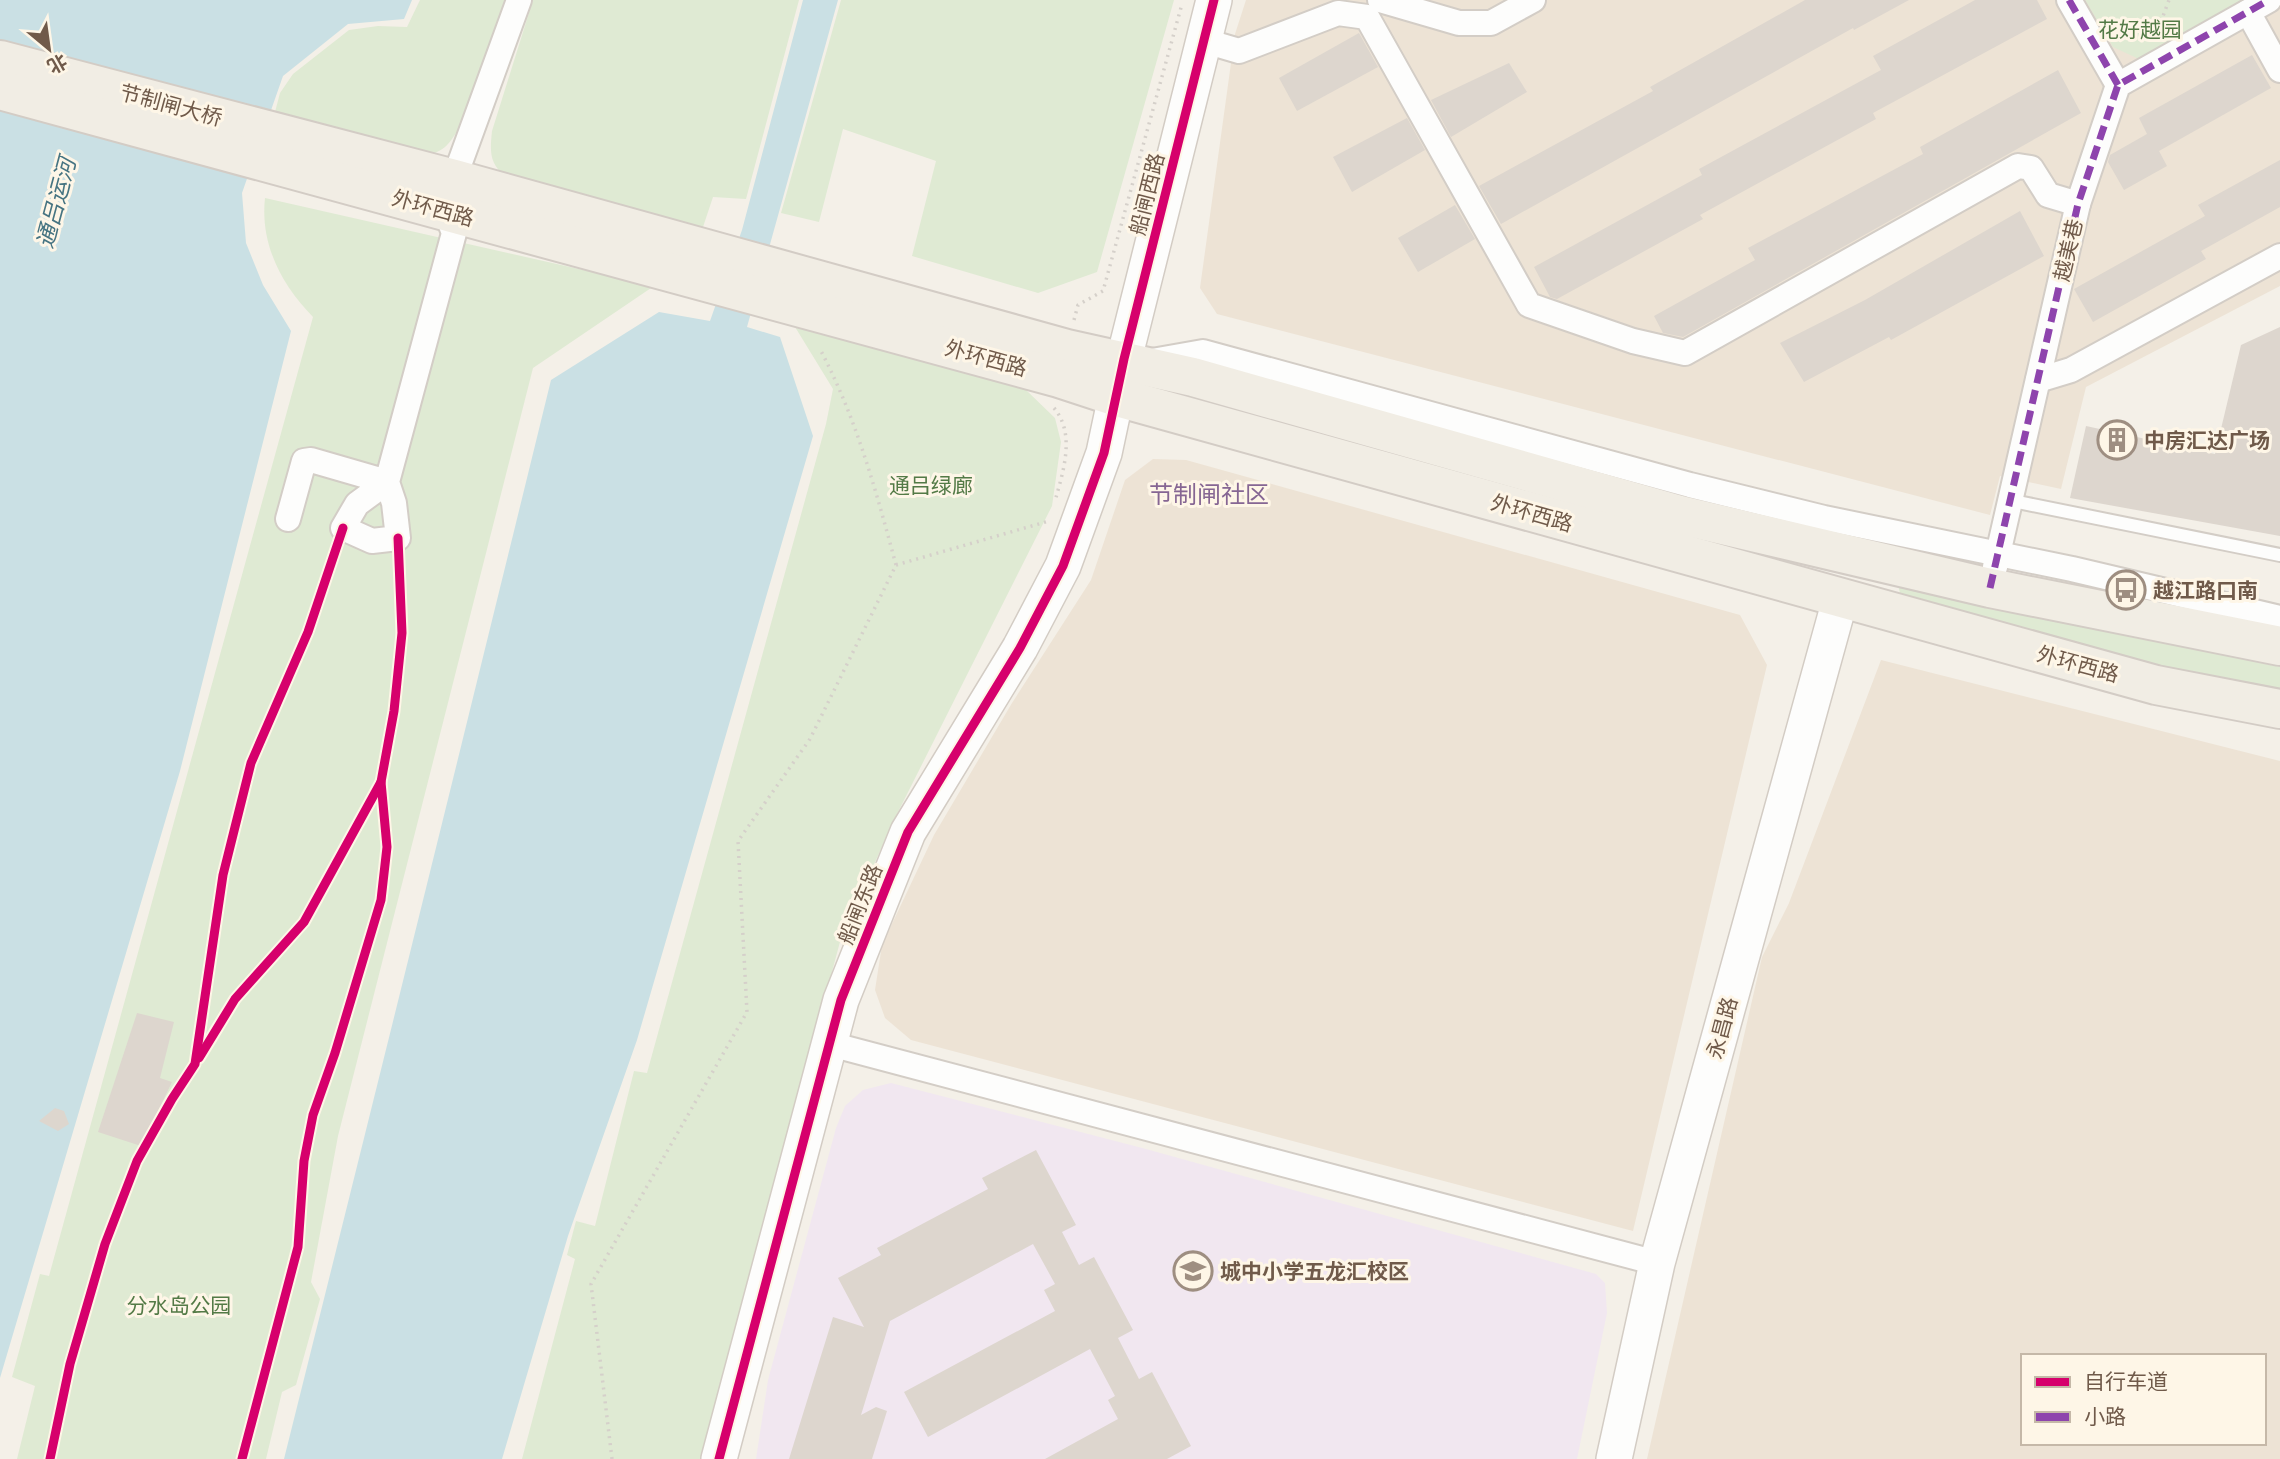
<svg xmlns="http://www.w3.org/2000/svg" width="2280" height="1459" viewBox="0 0 2280 1459" font-family="Cabin,'Noto Sans SC',sans-serif">
	<style>
		.residential { fill: #ede3d5; fill-rule: evenodd }
		.education { fill: #f1e7f0 }
		.green { fill: #dfead3 }
		.water { fill: #cae0e4 }
		.building { fill: #ddd6ce }
		.lines { fill: none; stroke-linecap: round; stroke-linejoin: round }
		.lane-casing { stroke: #d3cdc6; stroke-width: 16 }
		.street-casing { stroke: #d3cdc6; stroke-width: 28 }
		.secondary-casing { stroke: #d3ccc4; stroke-width: 38 }
		.primary-casing { stroke: #d3ccc5; stroke-width: 42 }
		.path { stroke: #d5d0ca; stroke-width: 3.5; stroke-dasharray: 2 5; stroke-linecap: butt }
		.lane { stroke: #fdfdfc; stroke-width: 12 }
		.street { stroke: #fdfdfc; stroke-width: 24 }
		.secondary { stroke: #fdfdfc; stroke-width: 35 }
		.primary { stroke: #f1ede4; stroke-width: 38 }
		.quiet { stroke: #8e44ad; stroke-width: 7; stroke-dasharray: 14 7; stroke-linecap: butt }
		.cycleway-casing { stroke: #fef6e7; stroke-width: 13 }
		.cycleway { stroke: #d6006c; stroke-width: 9 }
		.labels { text-anchor: middle; dominant-baseline: central; stroke-width: 6; stroke-linejoin: round; paint-order: stroke }
		.park-label { font-size: 21px; fill: #537a46; stroke: #fef6e7 }
		.street-label { font-size: 21px; fill: #705a4a; stroke: #fef6e7 }
		.poi-label { font-size: 21px; font-weight: bold; fill: #705a4a; stroke: #fef6e7; text-anchor: start }
		.water-label { font-size: 23px; font-style: italic; fill: #467482; stroke: #fef6e7 }
		.quarter-label { font-size: 24px; fill: #866693; stroke: #fef6e7 }
	</style>
	<rect width="100%" height="100%" fill="#f4f0e8"/>
	<!-- residential -->
	<g class="residential">
		<path d="M1246,0H2280V286L2086,387L2061,489L2000,476L1990,515L1217,314L1200,288L1235,34Z"/>
		<path d="M1153,459L1186,460L1740,615L1767,665L1633,1231L911,1040L885,1018L875,990L882,945L934,835L1012,703L1091,580L1125,480Z"/>
		<path d="M1881,660L2280,761V1459H1647L1762,957L1789,903ZM2023,1356H2264V1443H2023Z"/>
	</g>
	<!-- education -->
	<path class="education" d="M891,1083L1146,1149L1596,1274L1605,1283L1607,1313L1577,1459H756L768,1380L836,1128L845,1106L863,1090Z"/>
	<!-- green -->
	<g class="green">
		<path d="M420,0H507C495,33 469,127 445,147C438,153 429,155 420,155L275,112L280,93L293,74L349,30L378,26L407,27Z"/>
		<path d="M533,0H799L746,199L713,197L703,227L505,176C489,163 490,151 492,131Z"/>
		<path d="M841,0H1174L1097,272L1038,293L912,256L936,161L843,129L819,222L781,213Z"/>
		<path d="M2085,0H2255L2141,60L2113,47Z"/>
		<path d="M265,198L654,286L533,368L338,1136L311,1282L320,1299L296,1385L282,1392L266,1459H17L35,1386L12,1377L40,1274L49,1276L313,317C281,284 260,244 265,198Z"/>
		<path d="M792,322L1026,390L1055,418L1061,442L1052,506L893,822L841,938L759,1246L706,1459H522L575,1259L567,1255L576,1221L595,1226L634,1071L647,1073L826,424L833,389Z"/>
		<path d="M1898,585L2280,667V694L2171,672L1906,596L1900,593Z"/>
	</g>
	<!-- water -->
	<g class="water">
		<path d="M0,0H412L404,19L348,24L283,76L242,193L246,243L263,285L291,331L180,771L0,1378Z"/>
		<path d="M803,0H838L747,327L780,337L813,436L637,1040L568,1236L502,1459H284C374,1099 463,740 551,380L659,312L710,321L742,230Z"/>
	</g>
	<!-- building -->
	<g class="building">
		<path d="M1805,0H1909L1854,30L1853,28L1501,224L1479,186L1653,91L1650,87Z"/>
		<path d="M1975,0H2037L2047,19L1873,113L1876,119L1700,215L1703,219L1557,299L1550,297L1534,267L1702,175L1699,169L1881,70L1873,56Z"/>
		<path d="M1359,33L1378,67L1297,111L1279,78Z"/>
		<path d="M2252,55L2271,88L2159,151L2167,166L2124,190L2108,162L2110,155L2147,134L2139,118Z"/>
		<path d="M1509,63L1527,92L1451,137L1431,100Z"/>
		<path d="M2058,70L2081,113L1683,337L1663,333L1654,316L1755,260L1748,248L1923,154L1920,147Z"/>
		<path d="M1407,118L1425,150L1352,192L1333,157Z"/>
		<path d="M2280,160V207L2201,251L2206,259L2093,322L2074,289L2205,216L2198,205Z"/>
		<path d="M1455,205L1475,239L1418,272L1398,238Z"/>
		<path d="M2020,211L2044,256L1891,340L1889,337L1804,382L1780,343L1865,300Z"/>
		<path d="M2280,327V536L2070,498L2086,426L2215,454L2241,345Z"/>
		<path d="M137,1013L174,1022L160,1078L172,1082L141,1146L98,1132Z"/>
		<path d="M55,1108L64,1111L69,1124L58,1131L39,1121Z"/>
		<path d="M1036,1150L1076,1225L1062,1232L1079,1265L1094,1257L1133,1330L1118,1338L1139,1379L1152,1372L1191,1446L1167,1459H1045L1118,1419L1108,1400L1115,1396L1090,1349L928,1437L904,1392L1055,1311L1044,1290L1055,1284L1033,1244L890,1321L861,1415L876,1407L887,1411L872,1459H789L833,1317L864,1327L838,1278L881,1255L877,1248L988,1189L982,1178Z"/>
	</g>
	<g class="lines">
		<!-- lane casing -->
		<g class="lane-casing">
			<path id="lane" d="M2008,500L2280,555"/>
		</g>
		<!-- street casing -->
		<g class="street-casing">
			<g id="street">
				<path d="M1380,0L1459,23H1491L1533,0"/>
				<path d="M2069,0L2118,85"/>
				<path d="M2248,12L2280,70"/>
				<path d="M1205,41L1239,51L1338,13L1367,17L1529,305L1633,341L1685,353L2018,166L2031,168L2048,195L2078,204"/>
				<path d="M1152,361L1203,352L1690,485L1824,518L2072,569L2280,618"/>
				<path d="M2038,380L2071,370L2280,256"/>
				<path d="M288,519L304,461L311,460L387,482L394,503L398,538L372,541L343,528L357,504L387,482L454,233L446,212L454,179L519,0"/>
				<path d="M1995,567L2078,204L2118,85L2269,0"/>
				<path d="M830,1044L1657,1263"/>
			</g>
		</g>
		<!-- secondary casing -->
		<g class="secondary-casing">
			<g id="secondary">
				<path d="M719,1459L841,1000L908,832L1020,648L1063,566L1104,453L1124,359L1214,0"/>
				<path d="M1614,1459L1657,1263L1840,600"/>
			</g>
		</g>
		<!-- primary casing -->
		<g class="primary-casing">
			<g id="primary">
				<path d="M0,60L454,179L1067,349L1193,377L1680,515L1990,588L2280,646"/>
				<path d="M0,90L1059,378L1117,397L2156,685L2280,709"/>
			</g>
		</g>
		<!-- path -->
		<g class="path">
			<path d="M2164,36L2162,19L2169,0"/>
			<path d="M1074,320L1078,305L1103,291L1182,4"/>
			<path d="M1054,408C1076,434 1063,472 1055,501"/>
			<path d="M896,565L1049,521"/>
			<path d="M612,1459L591,1284L747,1012L738,841L810,739L896,565C876,491 857,420 821,351"/>
		</g>
		<!-- lane -->
		<use href="#lane" class="lane"/>
		<!-- street -->
		<use href="#street" class="street"/>
		<!-- secondary -->
		<use href="#secondary" class="secondary"/>
		<!-- primary -->
		<use href="#primary" class="primary"/>
		<!-- quiet -->
		<g class="quiet">
			<path d="M2069,0L2118,85"/>
			<path d="M1990,588L2078,204L2118,85L2269,0"/>
		</g>
		<!-- cycleway casing -->
		<g class="cycleway-casing">
			<g id="cycleway">
				<path d="M199,1058L235,999L304,922L381,782"/>
				<path d="M50,1459L70,1364L105,1244L137,1161L172,1099L195,1064L223,875L251,763L308,632L343,528"/>
				<path d="M242,1459L298,1247L304,1161L313,1115L335,1053L381,900L387,847L381,782L394,711L402,633L398,538"/>
				<path d="M719,1459L841,1000L908,832L1020,648L1063,566L1104,453L1124,359L1214,0"/>
			</g>
		</g>
		<!-- cycleway -->
		<use href="#cycleway" class="cycleway"/>
	</g>
	<!-- icons -->
	<defs>
		<g id="building-ring" transform="scale(2.0125)"><circle r="9.5" fill="#fef6e7" stroke="#9e8e81" stroke-width="1.5"/><path d="M-4-6H4V6H1V3H-1V6H-4ZM-2.5-4.3h1.7v1.8h-1.7ZM.8-4.3h1.7v1.8H.8ZM-2.5-1h1.7V.8h-1.7ZM.8-1h1.7V.8H.8Z" fill="#9e8e81"/></g>
		<g id="bus-ring" transform="scale(2.0125)"><circle r="9.5" fill="#fef6e7" stroke="#9e8e81" stroke-width="1.5"/><path d="M-5-6H5V4H4V6H2V4H-2V6H-4V4H-5ZM-3.5-4V0h7V-4ZM-3.5 1.2v1.5H-2V1.2ZM2 1.2v1.5H3.5V1.2Z" fill="#9e8e81"/></g>
		<g id="school-ring" transform="scale(2.0125)"><circle r="9.5" fill="#fef6e7" stroke="#9e8e81" stroke-width="1.5"/><path d="M0-5L7-2L0 1L-7-2ZM-4 1L0 2.5L4 1V4Q0 6-4 4Z" fill="#9e8e81"/></g>
	</defs>
	<g fill-rule="evenodd">
		<use href="#building-ring" x="2117" y="440"/>
		<use href="#bus-ring" x="2126" y="590"/>
		<use href="#school-ring" x="1193" y="1271"/>
	</g>
	<g class="labels">
		<!-- park labels -->
		<g class="park-label">
			<text x="2140" y="29">花好越园</text>
			<text x="931" y="485">通吕绿廊</text>
			<text x="179" y="1305">分水岛公园</text>
		</g>
		<!-- street labels -->
		<g class="street-label">
			<text transform="translate(171 105) rotate(15)">节制闸大桥</text>
			<text transform="translate(1147 194) rotate(-76)">船闸西路</text>
			<text transform="translate(433 208) rotate(15)">外环西路</text>
			<text transform="translate(2068 250) rotate(-77)">越美巷</text>
			<text transform="translate(986 358) rotate(15)">外环西路</text>
			<text transform="translate(1532 513) rotate(16)">外环西路</text>
			<text transform="translate(2078 664) rotate(15)">外环西路</text>
			<text transform="translate(860 904) rotate(-68)">船闸东路</text>
			<text transform="translate(1722 1028) rotate(-75)">永昌路</text>
		</g>
		<!-- poi labels -->
		<g class="poi-label">
			<text x="2144" y="440">中房汇达广场</text>
			<text x="2153" y="590">越江路口南</text>
			<text x="1220" y="1271">城中小学五龙汇校区</text>
		</g>
		<!-- water labels -->
		<g class="water-label">
			<text transform="translate(56 203) rotate(-75)">通吕运河</text>
		</g>
		<!-- quarter labels -->
		<g class="quarter-label">
			<text x="1209" y="494">节制闸社区</text>
		</g>
	</g>
	<!-- legend -->
	<rect x="2021" y="1354" width="245" height="91" fill="#fef6e7" stroke="#c5b8a8" stroke-width="2"/>
	<rect x="2035" y="1377" width="35" height="10" fill="#d6006c" stroke="#c5b8a8" stroke-width="2"/>
	<text x="2084" y="1389" font-size="21" fill="#705a4a">自行车道</text>
	<rect x="2035" y="1412" width="35" height="10" fill="#8e44ad" stroke="#c5b8a8" stroke-width="2"/>
	<text x="2084" y="1424" font-size="21" fill="#705a4a">小路</text>
	<!-- north arrow -->
	<g transform="translate(49 49) rotate(151)" stroke="#fef6e7" stroke-width="5" paint-order="stroke">
	<path d="M0-5L12 26L0 18L-12 26Z" fill="#705a4a"/>
	<text y="-10" font-size="19" font-weight="bold" text-anchor="middle" fill="#705a4a">北</text>
	</g>
</svg>
